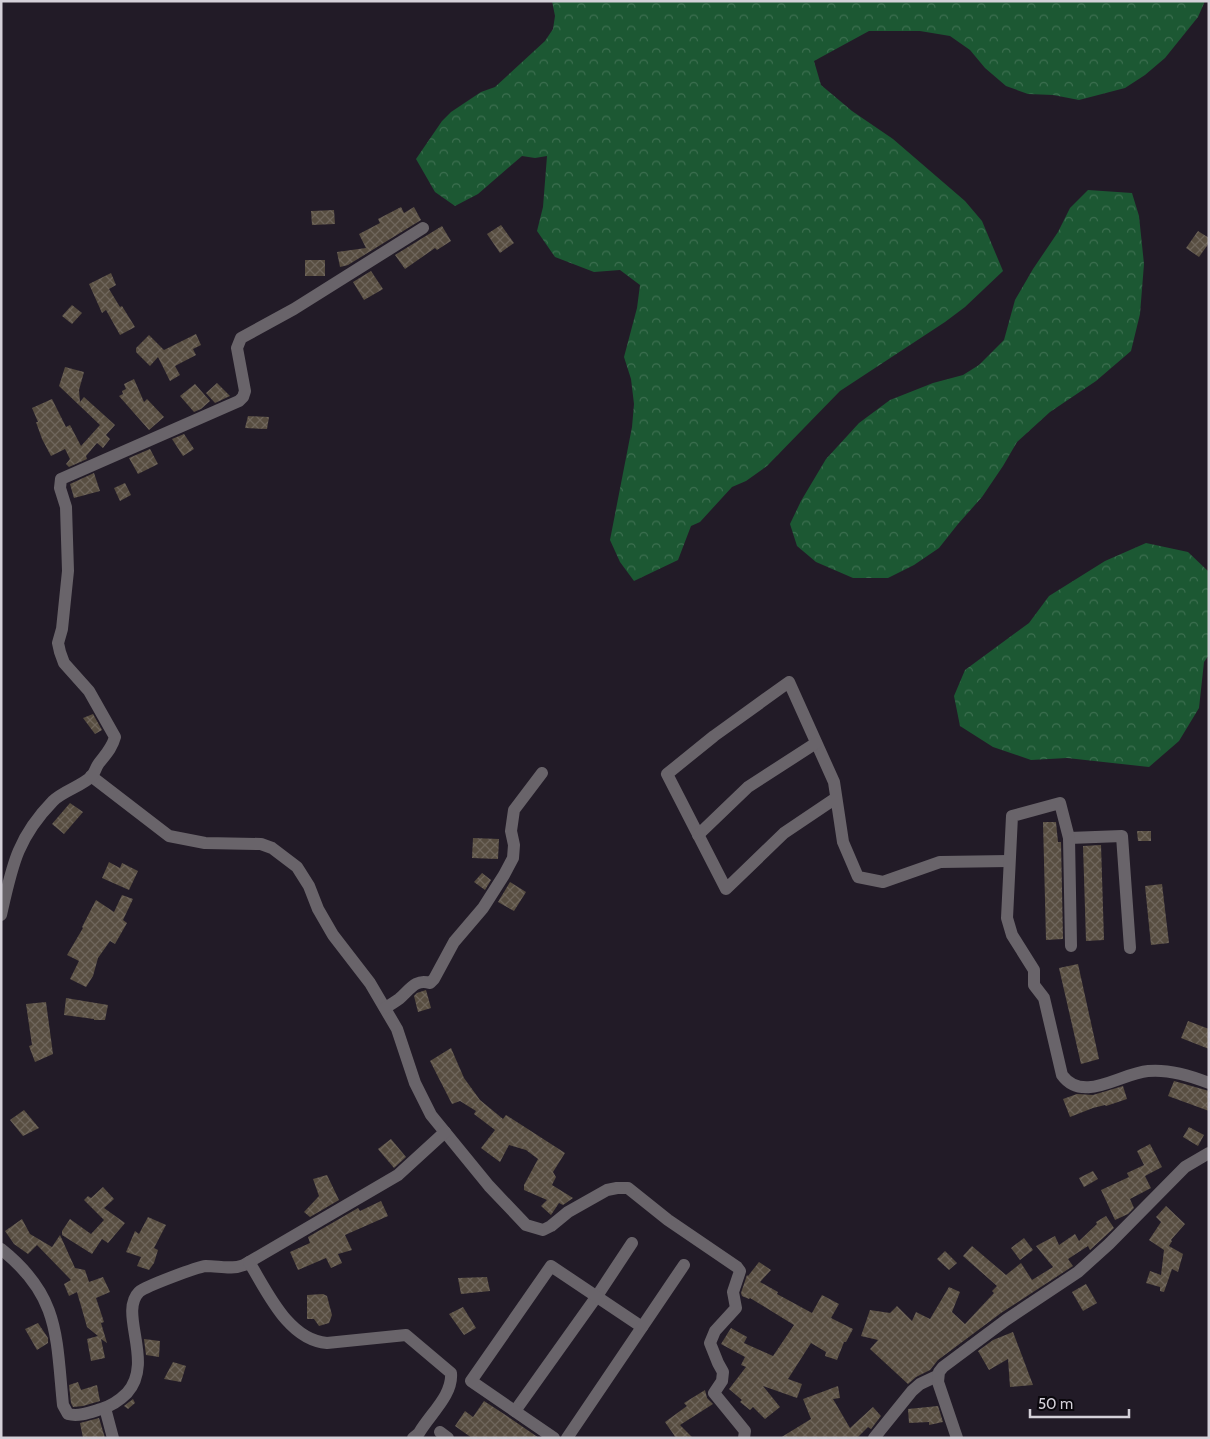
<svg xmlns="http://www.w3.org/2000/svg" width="1210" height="1439" viewBox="0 0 1210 1439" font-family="Cabin,sans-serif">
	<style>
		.forest { fill: url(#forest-crowns) }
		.building { fill: url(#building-cross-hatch) }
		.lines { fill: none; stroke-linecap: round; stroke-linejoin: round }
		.minor { stroke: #69646a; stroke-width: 12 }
	</style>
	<defs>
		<pattern id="forest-crowns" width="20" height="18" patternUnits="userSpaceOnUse" patternTransform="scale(1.25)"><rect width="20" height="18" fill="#1c5833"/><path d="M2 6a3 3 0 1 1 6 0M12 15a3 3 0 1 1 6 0" fill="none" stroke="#3c6f50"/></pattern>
		<pattern id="building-cross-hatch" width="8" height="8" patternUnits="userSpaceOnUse" patternTransform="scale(1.25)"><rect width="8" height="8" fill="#584e41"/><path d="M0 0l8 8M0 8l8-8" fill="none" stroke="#6f665c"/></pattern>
	</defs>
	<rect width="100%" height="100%" fill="#221b27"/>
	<!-- forest -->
	<g class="forest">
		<path d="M552,1H1205L1198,17L1165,58L1145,75L1125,88L1079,100L1053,95L1028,94L1006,86L985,68L970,50L950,36L920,31H869L814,61L821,85L852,111L893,139L965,201L982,221L1003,271L965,307L945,322L840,391L767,466L746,481L732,487L700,522L691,526L678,560L634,581L620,562L610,540L632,427L634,404L631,379L624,357L637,308L640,285L620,270L594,272L555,257L537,231L543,207L547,156L535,158L522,156L478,194L455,206L435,192L416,159L442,121L451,112L481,92L495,87L545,41L553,29L555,16Z"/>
		<path d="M1088,190L1132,193L1139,216L1144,264L1140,314L1131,351L1096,381L1050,412L1017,442L1003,466L982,497L958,524L939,548L914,565L888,578H853L816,562L797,546L790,524L801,501L826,459L859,423L890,400L933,383L963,375L979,365L1004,340L1015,300L1033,269L1058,232L1070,208Z"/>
		<path d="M1146,543L1188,552L1209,572V655L1204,662L1199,708L1179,741L1149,767L1067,758L1031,760L993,747L960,726L954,696L965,670L1029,623L1049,596L1105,561Z"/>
	</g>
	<!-- building -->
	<g class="building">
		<path d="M401,207L404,213L414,207L421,220L348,265L340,267L337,252L366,248L359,234L380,223L378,219Z"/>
		<path d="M334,210L335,224L312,225L311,211Z"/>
		<path d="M501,225L514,243L500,253L487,234Z"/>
		<path d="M442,226L451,241L437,250L435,248L405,269L395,255Z"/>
		<path d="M1198,231L1209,238V243L1199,257L1186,248Z"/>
		<rect x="305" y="260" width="20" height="16"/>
		<path d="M371,271L383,289L364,300L353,282Z"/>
		<path d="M111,273L116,285L109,289L120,307L122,306L135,327L120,335L106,310L102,313L89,284Z"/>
		<path d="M72,305L82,313L72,324L62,316Z"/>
		<path d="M196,334L201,345L193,349L196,355L175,366L180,375L170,381L158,357L150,366L136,352V348L149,335L164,350Z"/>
		<path d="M65,367L84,372L79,390L80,402L84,397L115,425L106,435L110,439L103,448L97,443L86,456L87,459L69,467L66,464L70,459L65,449L51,456L42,439L36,422H38L32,408L52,399L66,427L70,425L81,446L100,425L59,386Z"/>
		<path d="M134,379L144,402L147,399L164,417L149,430L119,396L123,394L122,391L126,389L124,384Z"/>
		<path d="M217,383L230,396L215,403L206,393Z"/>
		<path d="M195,384L210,401L201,409L194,412L180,396Z"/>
		<path d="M248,416L269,417L267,429L245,428Z"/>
		<path d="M184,434L194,449L183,456L172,439Z"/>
		<path d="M150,449L158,464L138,474L129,458Z"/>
		<path d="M94,473L100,491L74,498L70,484Z"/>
		<path d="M125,483L131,495L120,501L114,488Z"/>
		<path d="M93,714L102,730L95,734L83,718Z"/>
		<path d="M70,803L83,812L64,834L52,824Z"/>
		<path d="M1043,822H1056L1058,842H1061L1063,939L1046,940Z"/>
		<path d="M1137,831H1151V841H1138Z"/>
		<path d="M473,838L499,839L498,859L472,858Z"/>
		<path d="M1101,845L1104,940L1086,941L1083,846Z"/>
		<path d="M109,862L120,868L122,863L138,871L129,890L102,878Z"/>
		<path d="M482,873L491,880L485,890L474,882Z"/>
		<path d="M510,882L526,892L514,911L498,902Z"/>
		<path d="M1162,884L1169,943L1151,945L1145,886Z"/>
		<path d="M122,895L133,899L123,920L127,923L115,944L110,941L98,958L93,976L86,987L70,979L79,961L67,955L83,928L82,927L96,900L114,912Z"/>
		<path d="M1078,964L1099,1059L1081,1064L1059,968Z"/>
		<path d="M426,990L431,1008L418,1012L414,996L417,993Z"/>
		<path d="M66,998L108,1005L105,1020H94V1019L64,1015Z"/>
		<path d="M46,1002L53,1054L35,1062L29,1046L32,1045L26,1004Z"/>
		<path d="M1188,1021L1209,1029V1049L1181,1038Z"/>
		<path d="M451,1048L464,1078L480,1100L503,1119L506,1115L565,1153L553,1172L556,1177L552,1185L573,1198L563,1205L559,1203L551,1215L541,1206L547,1200L524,1190V1185L538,1159L526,1150L509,1145L500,1162L481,1148L495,1130L474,1114L476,1111L460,1101L452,1104L430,1061Z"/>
		<path d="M1174,1081L1209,1091V1111L1168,1096Z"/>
		<path d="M1123,1086L1127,1099L1106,1106L1105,1105L1093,1108L1070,1117L1063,1099L1077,1094L1093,1095Z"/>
		<path d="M24,1110L39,1128L23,1136L10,1120Z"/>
		<path d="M1189,1127L1204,1135L1198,1146L1183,1137Z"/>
		<path d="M391,1139L406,1157L394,1168L378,1149Z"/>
		<path d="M1150,1144L1162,1167L1145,1176L1151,1188L1130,1199L1134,1208L1128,1214L1115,1220L1101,1190L1129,1177L1127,1173L1144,1165L1137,1151Z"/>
		<path d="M1093,1171L1098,1179L1084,1187L1079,1178Z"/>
		<path d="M327,1175L339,1200L310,1217L304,1212L319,1196L313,1179Z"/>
		<path d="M103,1187L114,1199L104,1208L125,1223L108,1243L102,1239L92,1254L62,1235V1231L70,1219L91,1234L104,1220L84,1200L88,1196L91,1198Z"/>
		<path d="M381,1201L388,1216L345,1235L352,1250L338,1254L342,1263L331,1268L326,1258L298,1270L290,1252L310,1243L308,1237L358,1208L360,1211Z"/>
		<path d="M1166,1206L1185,1224L1171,1240L1172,1241L1169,1246L1183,1254L1178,1272L1172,1269L1164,1292L1160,1291V1287L1146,1283L1150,1271L1161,1275L1164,1250L1149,1240L1161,1222L1156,1217Z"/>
		<path d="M1106,1216L1114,1228L1090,1250L1088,1246L1068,1259L1073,1266L1001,1313L938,1360L930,1370L916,1377L908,1384L870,1349L878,1340L861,1336L870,1310L890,1313L897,1306L912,1321L916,1312L930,1319L949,1287L960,1292L952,1312L965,1324L994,1293L992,1291L997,1286L963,1256L972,1246L1006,1275L1021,1263L1032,1280L1053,1267L1036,1246L1055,1236L1059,1245L1075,1234L1079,1241L1097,1224L1096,1222Z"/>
		<path d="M148,1217L166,1225L154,1248L158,1250L154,1263L149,1270L137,1266L141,1257L126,1252L135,1231L139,1234Z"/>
		<path d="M22,1219L30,1234L52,1247L60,1235L75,1268L85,1270L89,1282L103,1277L110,1292L96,1298L104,1322L101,1323L107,1343L101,1339L105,1358L91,1361L87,1339L98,1336L87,1327L77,1292L69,1296L64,1284L71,1280L37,1245L28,1254L14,1244L5,1231Z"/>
		<path d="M1024,1238L1033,1250L1020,1260L1011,1248Z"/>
		<path d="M945,1251L957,1263L949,1270L937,1259Z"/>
		<path d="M759,1262L771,1270L760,1282L778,1292L777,1294L812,1313L822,1295L839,1304L831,1318L853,1329L846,1342H844L837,1360L825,1356L826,1352L811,1343L788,1379L802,1384L797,1398L763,1386L780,1407L765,1419L753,1407L750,1410L740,1402L742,1400L729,1389L746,1367L741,1365L745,1357L721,1344L731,1328L747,1337L744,1343L773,1356L794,1325L750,1298L749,1299L742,1296L741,1293L747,1275L748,1276Z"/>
		<path d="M487,1277L490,1291L461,1294L458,1278Z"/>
		<path d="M1086,1284L1097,1303L1083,1311L1072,1292Z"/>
		<path d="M323,1294L327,1296L332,1315L329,1323L319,1326L314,1319H307V1295Z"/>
		<path d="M463,1307L476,1328L464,1335L449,1314Z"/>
		<path d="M38,1323L48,1338V1343L37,1350L25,1329Z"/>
		<path d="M1013,1332L1024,1361L1033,1385L1010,1387L1008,1359L989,1370L978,1351L993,1340Z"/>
		<path d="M144,1339L160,1341L159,1357L146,1355Z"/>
		<path d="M173,1362L186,1366L181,1382L164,1379Z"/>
		<path d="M78,1382L81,1390L97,1385L100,1401L83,1406L73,1407L71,1403L69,1385Z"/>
		<path d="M838,1386L840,1398L833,1399L850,1428L873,1407L881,1416L871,1429L868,1427L857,1438H780L811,1419L803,1399Z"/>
		<path d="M705,1390L707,1398L713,1404L680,1425L693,1438H676L665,1422L687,1406L684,1403Z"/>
		<path d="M133,1399L135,1403L128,1409L124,1406Z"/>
		<path d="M484,1401L504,1414L539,1438H472L455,1426L465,1411L473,1417Z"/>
		<path d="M938,1406L943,1422L929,1425V1422L909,1423L908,1409Z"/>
		<path d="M99,1418L105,1438H83L80,1423Z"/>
	</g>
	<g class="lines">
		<!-- minor -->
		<g class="minor">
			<path d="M91,776L169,836L205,843L261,844L272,848L297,867L309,886L318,909L333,935L370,983L397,1029L415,1083L431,1115L489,1186L526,1225L543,1230L551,1226L568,1212L607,1190L617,1188H628L668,1220L737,1267L740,1271L733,1292L736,1308L715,1331L710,1343L718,1363L723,1372L722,1381L714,1393L745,1431L744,1438"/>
			<path d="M836,798L784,833L726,889L667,774L714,736L789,682L834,782L843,842L858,877L883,882L940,862L1009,861"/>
			<path d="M698,835L748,787L816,743"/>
			<path d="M1069,838L1122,836L1130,948"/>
			<path d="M1,915C12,866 17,838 53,801C63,791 82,786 92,776C95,772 96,767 99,763C106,754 112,748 115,737L89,691L64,663L60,652L58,643L62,629L68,571L66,507L60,488L61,479L239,401L243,397L245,391L237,348L241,338L294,309L423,228"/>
			<path d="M1071,946L1069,838L1060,803L1012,816L1007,918L1012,935L1034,970V985L1044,998L1062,1075C1083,1104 1121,1073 1148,1071C1169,1069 1189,1075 1209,1083"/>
			<path d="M385,1008C390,1005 395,1002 399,999C409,991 415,978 430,983L434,979L454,942L483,908L504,875L513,858L514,845L511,831L514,810L542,773"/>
			<path d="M1,1249C60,1296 56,1336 63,1405L68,1414C79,1417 91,1412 101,1409C111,1406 120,1400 127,1393C155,1362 118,1313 139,1292C146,1286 197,1267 206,1266C219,1266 232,1270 244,1265L398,1175L445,1132"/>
			<path d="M249,1262C267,1291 288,1340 327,1343L406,1335L451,1373C453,1395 430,1414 419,1433L413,1438"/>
			<path d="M105,1408L113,1438"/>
			<path d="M515,1411L597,1296L632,1243"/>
			<path d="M440,1432L448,1438"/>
			<path d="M554,1438L471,1381L551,1266L642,1327"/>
			<path d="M567,1438L684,1265"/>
			<path d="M874,1438L912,1391L920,1384L937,1376"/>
			<path d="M957,1438L938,1382L939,1372L943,1367L1006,1320L1078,1272L1109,1244L1185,1167L1209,1153"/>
		</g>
	</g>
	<!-- border -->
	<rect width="1210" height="1439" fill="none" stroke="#d5d1d9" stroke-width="5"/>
	<!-- scale -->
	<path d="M1030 1409v8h99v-8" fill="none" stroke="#d5d1d9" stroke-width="2.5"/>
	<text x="1038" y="1409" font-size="15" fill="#d5d1d9" stroke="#0a070c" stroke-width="4" paint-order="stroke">50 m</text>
</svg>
